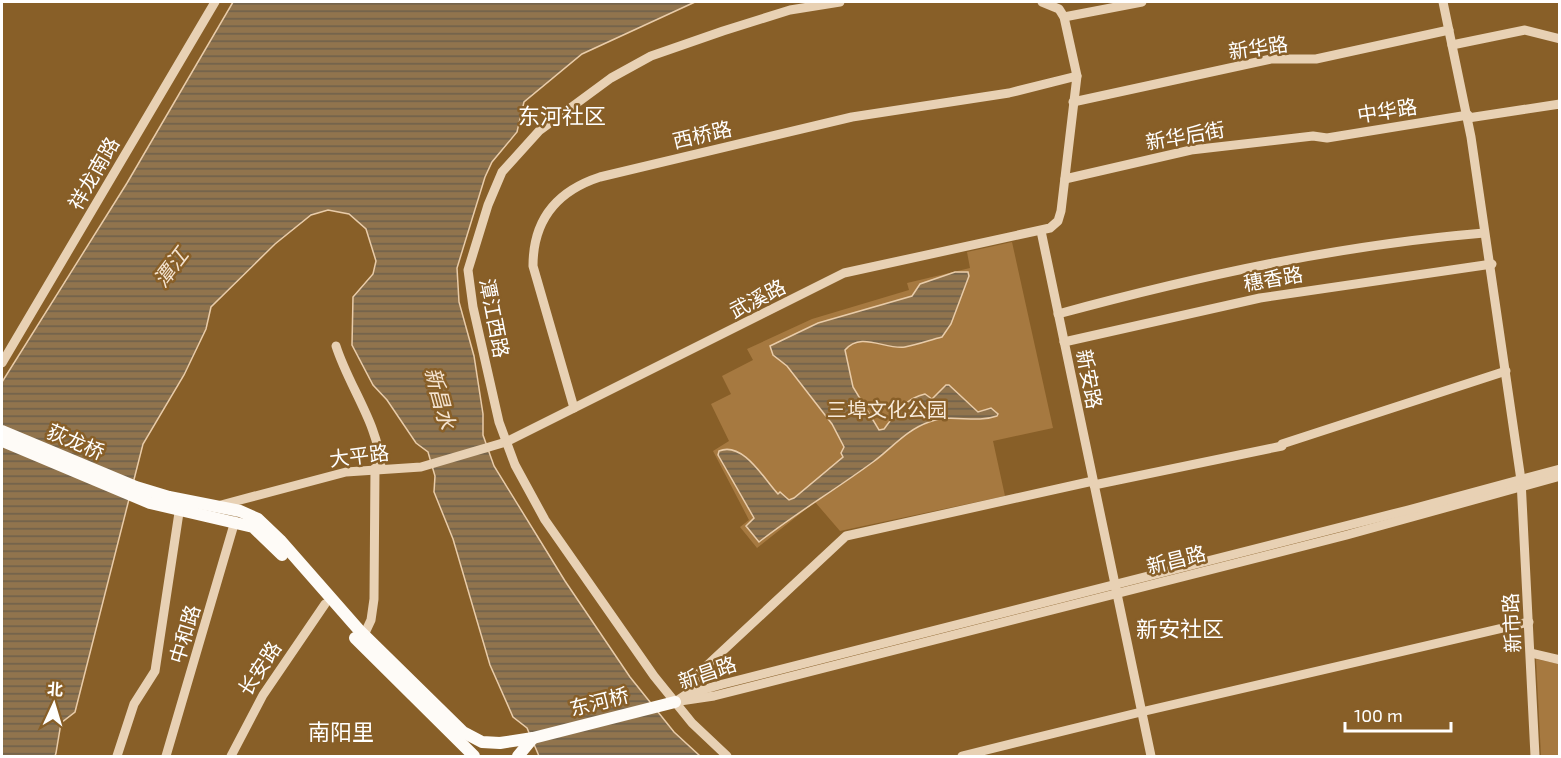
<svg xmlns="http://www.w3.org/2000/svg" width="1561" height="758" viewBox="0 0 1561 758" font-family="'Exo 2','Noto Sans SC',sans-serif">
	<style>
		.park { fill: #a67940 }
		.water { fill: url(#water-rules); stroke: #e9cca9; stroke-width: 1.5 }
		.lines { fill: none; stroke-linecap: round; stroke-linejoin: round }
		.minor { stroke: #e8d1b4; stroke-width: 9 }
		.major { stroke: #fefbf7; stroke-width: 12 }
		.labels { text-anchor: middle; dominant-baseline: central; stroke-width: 5; stroke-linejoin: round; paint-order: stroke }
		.street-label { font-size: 20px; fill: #fff; stroke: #885f28 }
		.park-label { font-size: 20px; fill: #f7e9d8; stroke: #885f28 }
		.water-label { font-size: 21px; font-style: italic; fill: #f4e3d0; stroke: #885f28 }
		.quarter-label { font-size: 22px; fill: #fff; stroke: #885f28 }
	</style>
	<defs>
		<pattern id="water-rules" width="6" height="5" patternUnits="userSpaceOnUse" patternTransform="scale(1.5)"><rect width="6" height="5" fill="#91744d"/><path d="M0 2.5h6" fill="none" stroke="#6e604c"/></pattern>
	</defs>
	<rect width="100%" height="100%" fill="#885f28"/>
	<!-- park -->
	<g class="park">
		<path d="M1012,242L1053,428L993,441L1005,496L840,531L815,502L757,548L740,527L749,520L713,451L729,441L711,404L731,394L722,376L753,360L747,349L812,319L909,290L907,283L970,268L967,252Z"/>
		<path d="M1536,659L1559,664V756H1541Z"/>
	</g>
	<!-- water -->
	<g class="water">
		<path d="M233,2H695L582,54L524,102L517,132L492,162L485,177L457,268L459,302L474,356L483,414V435L494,466L565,581L630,677L674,732L700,756H539L527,728L513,717L490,665L453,539L434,492L435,476L428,452L416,443L387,400L373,385L352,345L353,297L373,274L376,261L366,229L349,214L328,210L311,215L275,244L211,307L206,329L184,375L143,444L75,712L61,723L56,753L55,756H2V382L127,183Z"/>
		<path d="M955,272H968L969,276L951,324L942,337C930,340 917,345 905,347C885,350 861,331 845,350L853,387L879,430L884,429C896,413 906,398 925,394L932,399L946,385H949L978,412L991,408L998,414L997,416C974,424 951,413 929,422C906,430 892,448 873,462C835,490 796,513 759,542L746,526L754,518L718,455L719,451C743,441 764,479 778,494L780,492L789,500L794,498L843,457L841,453L844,447L832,424L787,366L773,355L770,346L818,323L912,296L920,284Z"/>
	</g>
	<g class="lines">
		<!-- minor -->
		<g class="minor">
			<path d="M1443,2L1471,137L1521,480L1535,756"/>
			<path d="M1064,17L1142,2"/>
			<path d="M1452,45L1525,30L1560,39"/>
			<path d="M1073,102L1271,59H1316L1449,30"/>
			<path d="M1468,118L1560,104"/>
			<path d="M1065,179L1191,150L1313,136L1327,138L1468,115"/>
			<path d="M1041,231L1151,756"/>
			<path d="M1058,314C1198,276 1340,245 1484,233"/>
			<path d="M1064,342L1260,298L1492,264"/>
			<path d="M336,346C349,387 379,425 381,468"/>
			<path d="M2,363L215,2"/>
			<path d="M574,408L533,266C533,219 557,191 600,177L852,117L1009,93L1077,76"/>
			<path d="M1282,444L1506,371"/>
			<path d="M1094,485L1282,446"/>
			<path d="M221,505L346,472L421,467L506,442L844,273L1050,228L1058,221L1061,211L1077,76L1064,17L1059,9L1042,2"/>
			<path d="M364,635L371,620L374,599L375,468"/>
			<path d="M1531,653L1560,660"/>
			<path d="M687,694L700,672L846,536L1093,481"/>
			<path d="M680,701L714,696L1347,535L1560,476"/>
			<path d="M675,702L687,694L723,684L1408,510L1560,469"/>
			<path d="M117,756L134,704L155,671L180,506"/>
			<path d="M166,756L235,521"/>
			<path d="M231,756L263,695L325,604"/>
			<path d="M727,756L692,723L654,676L545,520L515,465L499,422L473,307L468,270L488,205L502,172L539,131L611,78L651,56L723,31L790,10L840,2"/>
			<path d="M962,756L1141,712L1529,622"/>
		</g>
		<!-- major -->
		<g class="major">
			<path d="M2,431L136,487L169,497L240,511L258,519L280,540L359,630L463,732L482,742L500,743L533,738L675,702"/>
			<path d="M5,442L150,503L253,527L282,555"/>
			<path d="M355,638L474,756"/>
			<path d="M518,756L533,738"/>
		</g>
	</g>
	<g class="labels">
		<!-- street labels -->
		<g class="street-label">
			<text transform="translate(1258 47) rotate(-8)">新华路</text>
			<text transform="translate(1387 110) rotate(-9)">中华路</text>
			<text transform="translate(702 134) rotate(-13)">西桥路</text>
			<text transform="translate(1185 135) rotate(-10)">新华后街</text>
			<text transform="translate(93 173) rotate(-60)">祥龙南路</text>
			<text transform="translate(1273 278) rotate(-10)">穗香路</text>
			<text transform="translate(757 298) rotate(-27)">武溪路</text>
			<text transform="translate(495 318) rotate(79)">潭江西路</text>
			<text transform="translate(1090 379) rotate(79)">新安路</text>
			<text transform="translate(76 441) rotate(23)">荻龙桥</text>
			<text transform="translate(359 455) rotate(-7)">大平路</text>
			<text transform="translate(1176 559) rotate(-14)">新昌路</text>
			<text transform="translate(1511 623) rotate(-93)">新市路</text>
			<text transform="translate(184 634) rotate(-73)">中和路</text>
			<text transform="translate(259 668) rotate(-57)">长安路</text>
			<text transform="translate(707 672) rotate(-19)">新昌路</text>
			<text transform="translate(599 701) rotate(-14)">东河桥</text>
		</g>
		<!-- park labels -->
		<g class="park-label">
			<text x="887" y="409">三埠文化公园</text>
		</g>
		<!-- water labels -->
		<g class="water-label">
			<text transform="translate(170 267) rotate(-53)">潭江</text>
			<text transform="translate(441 398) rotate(75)">新昌水</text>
		</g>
		<!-- quarter labels -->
		<g class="quarter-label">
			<text x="562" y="115">东河社区</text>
			<text x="1180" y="628">新安社区</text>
			<text x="341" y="731">南阳里</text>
		</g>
	</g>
	<!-- border -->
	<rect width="1561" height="758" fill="none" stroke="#ffffff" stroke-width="6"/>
	<!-- north arrow -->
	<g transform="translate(54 704) rotate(4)" stroke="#885f28" stroke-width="4.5" paint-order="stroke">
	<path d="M0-4.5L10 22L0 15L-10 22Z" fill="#ffffff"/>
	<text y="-9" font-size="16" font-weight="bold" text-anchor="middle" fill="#ffffff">北</text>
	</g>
	<!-- scale -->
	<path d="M1345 722v9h106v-9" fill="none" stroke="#ffffff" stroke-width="3"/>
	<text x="1354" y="722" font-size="18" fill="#ffffff" stroke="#885f28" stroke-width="4.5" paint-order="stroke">100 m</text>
</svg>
